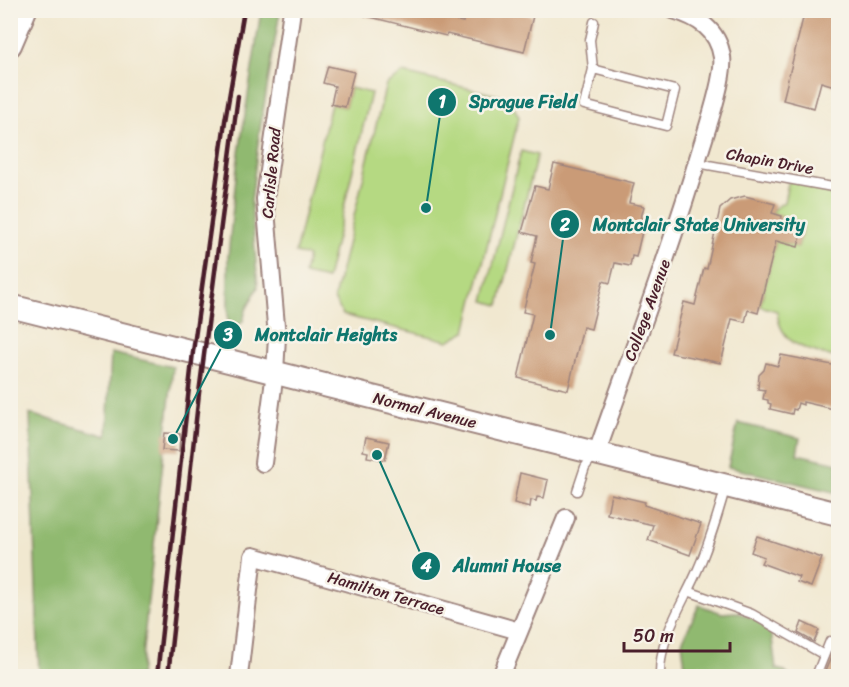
<svg xmlns="http://www.w3.org/2000/svg" width="849" height="687" viewBox="0 0 849 687" font-family="Sriracha,sans-serif">
	<style>
		.green { fill: #b5d982; stroke: #807c56; stroke-width: 1.5 }
		.forest { fill: #90b970; stroke: #6d6c4e; stroke-width: 1.5 }
		.building { fill: #ca9b77 }
		.lines { fill: none; stroke-linecap: round; stroke-linejoin: round }
		.lane-casing { stroke: #9e847e; stroke-width: 11 }
		.street-casing { stroke: #9e847e; stroke-width: 20 }
		.secondary-casing { stroke: #9e847e; stroke-width: 26 }
		.lane { stroke: #fff; stroke-width: 8 }
		.street { stroke: #fff; stroke-width: 16 }
		.secondary { stroke: #fff; stroke-width: 22 }
		.rail { stroke: #4a1f2b; stroke-width: 4.5 }
		.labels { text-anchor: middle; dominant-baseline: central; stroke-width: 5; stroke-linejoin: round; paint-order: stroke }
		.street-label { font-size: 16px; fill: #4a1f2b; stroke: #f7f3e8 }
		.leader { fill: none; stroke: #0f766e; stroke-width: 2 }
		.callout-dot { fill: #0f766e; stroke: #f7f3e8; stroke-width: 2 }
		.mark-label { font-size: 18px; text-anchor: middle; font-weight: bold; fill: #fff }
		.callout-label { font-size: 18px; text-anchor: middle; font-weight: bold; fill: #0f766e; stroke: #f7f3e8; stroke-width: 5; stroke-linejoin: round; paint-order: stroke }
	</style>
	<rect width="100%" height="100%" fill="#f7f3e8"/>
	<filter id="ink" filterUnits="userSpaceOnUse"><feTurbulence type="fractalNoise" baseFrequency=".0167" numOctaves="2"/><feDisplacementMap in="SourceGraphic" scale="12" xChannelSelector="R" yChannelSelector="G"/><feConvolveMatrix kernelMatrix="1 2 1 2 8 2 1 2 1" color-interpolation-filters="sRGB"/></filter>
	<filter id="wash" filterUnits="userSpaceOnUse"><feTurbulence type="fractalNoise" baseFrequency=".008" numOctaves="4" result="noise"/><feDisplacementMap in="SourceGraphic" scale="24" xChannelSelector="R" yChannelSelector="G"/><feGaussianBlur stdDeviation="1.35" result="paint"/><feColorMatrix in="noise" values="0 0 0 0 0 0 0 0 0 0 0 0 0 0 0 0 0 1.4 0 .05"/><feComposite in="paint" operator="in"/></filter>
	<g filter="url(#wash)">
		<rect width="100%" height="100%" fill="#f1e8d0"/>
		<!-- green -->
		<g class="green">
			<path d="M403,73L509,98L519,117L466,331L448,341L343,315L334,299L386,84Z"/>
			<path d="M350,88L371,93L327,279L304,274L308,256L295,253L331,104L345,107Z"/>
			<path d="M521,151L537,155L499,305L484,301Z"/>
			<path d="M789,179L838,188V358C809,350 780,347 777,311L760,306L776,241L798,247L803,227L781,221L782,216L772,213L774,209L784,202Z"/>
		</g>
		<!-- forest -->
		<g class="forest">
			<path d="M261,11H280L259,135L251,202L258,287L246,310L243,321L239,325L232,326L228,321V257L237,166Z"/>
			<path d="M111,353L173,367L140,676H39L30,414L107,436Z"/>
			<path d="M738,423L800,438L797,454L838,463V493L728,467Z"/>
			<path d="M699,605L722,613L736,612L770,624L776,669L784,671L789,676H688L686,674L682,642Z"/>
		</g>
		<g id="blocks">
			<!-- building -->
			<g class="building">
				<path d="M362,10H443L441,17L463,22L466,10H507L533,16L524,52L447,34L446,36L362,15Z"/>
				<path d="M805,10H816L838,16V87L821,82L814,108L783,100Z"/>
				<path d="M328,66L354,72L345,107L331,104L335,86L323,83Z"/>
				<path d="M554,164L634,183L629,203L644,206L641,218L645,219L636,257L632,256L630,266L615,263L610,283L603,281L591,329L583,327L568,390L518,378L533,314L523,312L535,264L531,263L537,236L522,232L535,186L548,189Z"/>
				<path d="M745,196L775,204L772,213L782,216L781,221L803,226L798,247L776,241L758,313L748,310L745,322L732,319L721,363L671,353L684,302L695,305L704,268L707,269L720,209L730,200Z"/>
				<path d="M781,355L838,366V410L803,402V405L798,403L796,410L793,409L792,414L770,409L771,404L768,403V400L763,399L765,390L758,389L759,375L764,370L766,363L778,366Z"/>
				<path d="M164,433L180,434L179,451L162,450Z"/>
				<path d="M366,437L389,442L385,460L367,457L368,452L363,451Z"/>
				<path d="M520,473L548,480L544,498L537,497L536,501L531,500L530,507L514,503Z"/>
				<path d="M611,494L645,502L644,505L701,524L690,555L648,540L653,525L607,514Z"/>
				<path d="M757,536L822,558L811,587L797,582L799,577L761,563L764,557L751,552Z"/>
				<path d="M802,622L819,630L814,642L798,633Z"/>
				<path d="M838,641V676H823Z"/>
			</g>
		</g>
	</g>
	<g filter="url(#ink)">
		<use href="#blocks" fill-opacity="0" stroke="#9e847e" stroke-width="1.5"/>
		<g class="lines">
			<!-- lane casing -->
			<g class="lane-casing">
				<g id="lane">
					<path d="M593,69L584,105L666,126L675,90L593,69L590,40L594,22"/>
					<path d="M697,163L838,188"/>
					<path d="M577,491L585,467L595,454"/>
					<path d="M688,591L752,614L824,655"/>
					<path d="M660,676C659,637 683,604 698,569C710,542 718,514 726,486"/>
					<path d="M816,676L830,641"/>
				</g>
			</g>
			<!-- street casing -->
			<g class="street-casing">
				<g id="street">
					<path d="M597,452C633,350 671,249 702,145C708,126 725,75 722,57C718,29 697,17 673,10"/>
					<path d="M263,463L275,372L277,337L265,199L292,10"/>
					<path d="M239,676L253,556L519,631"/>
					<path d="M501,676L566,518"/>
				</g>
			</g>
			<!-- secondary casing -->
			<g class="secondary-casing">
				<g id="secondary">
					<path d="M10,45L25,10"/>
					<path d="M10,306L838,514"/>
				</g>
			</g>
			<!-- lane -->
			<use href="#lane" class="lane"/>
			<!-- street -->
			<use href="#street" class="street"/>
			<!-- secondary -->
			<use href="#secondary" class="secondary"/>
			<!-- rail -->
			<g class="rail">
				<path d="M157,676L193,352L225,121L244,10"/>
				<path d="M168,676L199,393L238,96"/>
			</g>
		</g>
	</g>
	<g class="labels">
		<!-- street labels -->
		<g class="street-label">
			<text transform="translate(770 161) rotate(10)">Chapin Drive</text>
			<text transform="translate(271 173) rotate(-85)">Carlisle Road</text>
			<text transform="translate(647 310) rotate(-70)">College Avenue</text>
			<text transform="translate(425 410) rotate(14)">Normal Avenue</text>
			<text transform="translate(386 593) rotate(16)">Hamilton Terrace</text>
		</g>
	</g>
	<!-- callouts -->
	<path class="leader" d="M426 208L442 102M550 335L565 224M173 439L228 335M377 455L426 566"/>
	<g class="callout-dot">
		<circle cx="426" cy="208" r="6"/>
		<circle cx="550" cy="335" r="6"/>
		<circle cx="173" cy="439" r="6"/>
		<circle cx="377" cy="455" r="6"/>
		<circle cx="442" cy="102" r="15"/>
		<circle cx="565" cy="224" r="15"/>
		<circle cx="228" cy="335" r="15"/>
		<circle cx="426" cy="566" r="15"/>
	</g>
	<g class="mark-label">
		<text x="442" y="108">1</text>
		<text x="565" y="231">2</text>
		<text x="228" y="341">3</text>
		<text x="426" y="572">4</text>
	</g>
	<g class="callout-label">
		<text x="523" y="108">Sprague Field</text>
		<text x="699" y="231">Montclair State University</text>
		<text x="326" y="341">Montclair Heights</text>
		<text x="507" y="572">Alumni House</text>
	</g>
	<!-- margin -->
	<rect width="849" height="687" fill="none" stroke="#f7f3e8" stroke-width="36"/>
	<!-- scale -->
	<path d="M624 642v9h106v-9" fill="none" stroke="#4a1f2b" stroke-width="3"/>
	<text x="633" y="642" font-size="18" fill="#4a1f2b" stroke="#f7f3e8" stroke-width="4.5" paint-order="stroke">50 m</text>
</svg>
